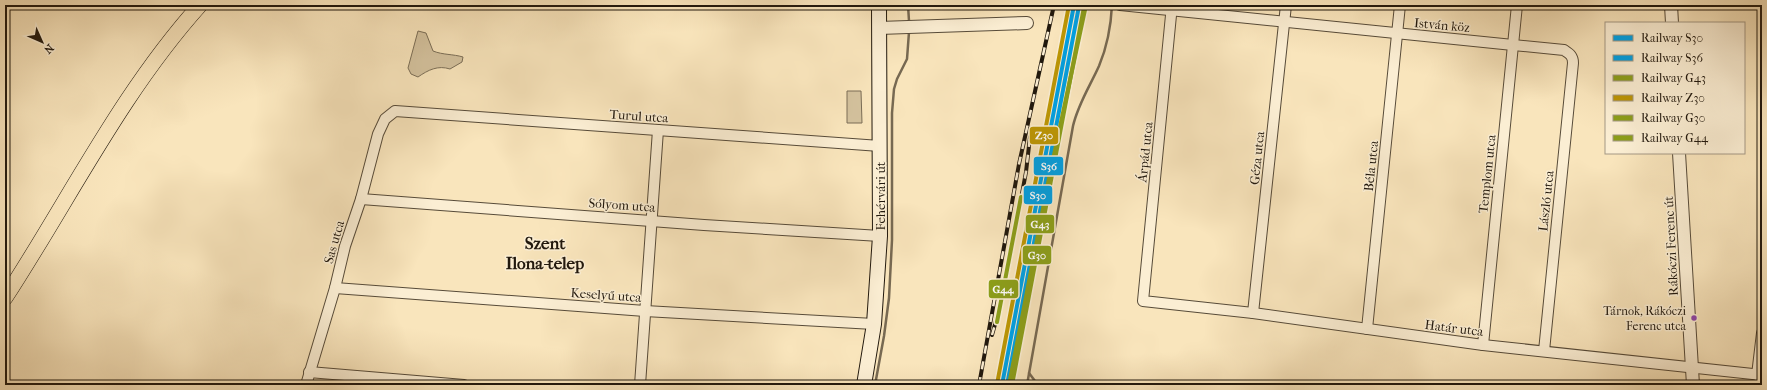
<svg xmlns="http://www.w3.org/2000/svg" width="1767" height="390" viewBox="0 0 1767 390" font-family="'IM FELL French Canon',serif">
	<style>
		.green { fill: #d4c29e; stroke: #7a6d56 }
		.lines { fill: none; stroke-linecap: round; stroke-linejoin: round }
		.stream { stroke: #776952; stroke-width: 2.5 }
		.minor-casing { stroke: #574b39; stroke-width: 12 }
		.tertiary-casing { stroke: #574b39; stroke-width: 14 }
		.secondary-casing { stroke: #21180d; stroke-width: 16 }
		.primary-casing { stroke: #21180d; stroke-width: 16 }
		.minor { stroke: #fbeed3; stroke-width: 10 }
		.tertiary { stroke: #fbeed3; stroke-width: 12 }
		.secondary { stroke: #fbeed3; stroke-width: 14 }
		.primary { stroke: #f9e5bc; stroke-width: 15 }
		.rail-casing { stroke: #21180d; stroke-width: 4 }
		.rail { stroke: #fbeed3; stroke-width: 2.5; stroke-dasharray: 8; stroke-linecap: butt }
		.rail-1-casing { stroke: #fbeed3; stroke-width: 7 }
		.rail-2-casing { stroke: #fbeed3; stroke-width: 7 }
		.rail-3-casing { stroke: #fbeed3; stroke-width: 7 }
		.rail-4-casing { stroke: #fbeed3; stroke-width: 7 }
		.rail-5-casing { stroke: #fbeed3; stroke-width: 7 }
		.rail-6-casing { stroke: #fbeed3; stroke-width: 7 }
		.rail-1 { stroke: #00a0e3; stroke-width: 4 }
		.rail-2 { stroke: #00a0e3; stroke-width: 4 }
		.rail-3 { stroke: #8c9e1a; stroke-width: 4 }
		.rail-4 { stroke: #bc9604; stroke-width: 4 }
		.rail-5 { stroke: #8c9e1a; stroke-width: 4 }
		.rail-6 { stroke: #8c9e1a; stroke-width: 4 }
		.bus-dot { fill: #8e44ad; stroke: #fbeed3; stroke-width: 1.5 }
		.labels { text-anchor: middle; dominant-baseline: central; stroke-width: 3; stroke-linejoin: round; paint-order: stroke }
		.bus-label { font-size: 12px; fill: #21180d; stroke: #fbeed3; text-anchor: end }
		.street-label { font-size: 13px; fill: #21180d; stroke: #fbeed3 }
		.district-label { font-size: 17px; font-weight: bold; fill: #21180d; stroke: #fbeed3 }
		.line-badge { stroke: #fbeed3; stroke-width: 1.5 }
		.badge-label { font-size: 11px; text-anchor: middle; font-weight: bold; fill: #fff }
	</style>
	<rect width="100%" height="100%" fill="#f9e5bc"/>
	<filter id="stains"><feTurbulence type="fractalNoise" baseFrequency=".005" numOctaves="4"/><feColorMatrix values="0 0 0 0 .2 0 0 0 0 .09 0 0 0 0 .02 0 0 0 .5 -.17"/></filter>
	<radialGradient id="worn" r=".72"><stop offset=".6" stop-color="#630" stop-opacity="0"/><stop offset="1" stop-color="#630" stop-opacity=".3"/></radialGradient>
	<!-- green -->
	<g class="green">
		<path d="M418,31L426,33L433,51C443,55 453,54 463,57L462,62L450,69C438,65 428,70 418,77L411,74L408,68Z"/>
		<path d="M847,91H861L862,123H847Z"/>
	</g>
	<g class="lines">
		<!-- stream -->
		<g class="stream">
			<path d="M908,5L909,21"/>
			<path d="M1029,373L1038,385"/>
			<path d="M875,385L884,336L889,298L892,240V113L894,89L897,79L907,59L909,32"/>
			<path d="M1027,385L1073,126C1078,104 1090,86 1099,66C1107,47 1111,26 1112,5"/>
		</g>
		<!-- minor casing -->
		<g class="minor-casing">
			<g id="minor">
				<path d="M1120,5L1513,45L1564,50C1570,54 1573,56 1573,63L1544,351"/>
				<path d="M1172,5L1143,301L1253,313L1483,345L1762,375"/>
				<path d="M361,199L704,225L880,236"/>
				<path d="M335,288L645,311L874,324"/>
				<path d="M1253,313L1286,5"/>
				<path d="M1367,329L1400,5"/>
				<path d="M1483,345L1517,5"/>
				<path d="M309,372L464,385"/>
				<path d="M1757,375L1762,333"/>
				<path d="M306,385L335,288L345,246L361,199L378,134L385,119L395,111L880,146"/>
				<path d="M640,385L658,130"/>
			</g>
		</g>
		<!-- tertiary casing -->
		<g class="tertiary-casing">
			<g id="tertiary">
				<path d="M1671,5L1672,23"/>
				<path d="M879,28L1027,23"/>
				<path d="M1679,153L1693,385"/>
			</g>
		</g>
		<!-- secondary casing -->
		<g class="secondary-casing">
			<path id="secondary" d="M864,385L874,324L880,236L879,5"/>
		</g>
		<!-- primary casing -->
		<g class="primary-casing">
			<path id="primary" d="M5,298C69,200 121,93 200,5"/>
		</g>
		<!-- minor -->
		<use href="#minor" class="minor"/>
		<!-- tertiary -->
		<use href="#tertiary" class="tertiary"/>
		<!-- secondary -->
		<use href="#secondary" class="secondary"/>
		<!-- primary -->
		<use href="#primary" class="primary"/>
		<!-- rail casing -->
		<g class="rail-casing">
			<g id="rail">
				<path d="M992,335L1003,296L1026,172L1030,137"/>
				<path d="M979,385L1019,164L1054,5"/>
			</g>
		</g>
		<!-- rail -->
		<use href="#rail" class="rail"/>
		<!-- rail-1 casing -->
		<g class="rail-1-casing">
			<path id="rail-1" d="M1002,385L1074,5"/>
		</g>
		<!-- rail-2 casing -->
		<g class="rail-2-casing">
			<path id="rail-2" d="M1007,385L1079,6"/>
		</g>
		<!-- rail-3 casing -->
		<g class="rail-3-casing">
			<path id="rail-3" d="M1009,385L1047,188L1086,5"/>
		</g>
		<!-- rail-4 casing -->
		<g class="rail-4-casing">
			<path id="rail-4" d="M997,384L1069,5"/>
		</g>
		<!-- rail-5 casing -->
		<g class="rail-5-casing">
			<path id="rail-5" d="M1012,385L1084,7"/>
		</g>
		<!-- rail-6 casing -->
		<g class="rail-6-casing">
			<path id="rail-6" d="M997,322L1021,197"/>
		</g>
		<!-- rail-1 -->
		<use href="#rail-1" class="rail-1"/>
		<!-- rail-2 -->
		<use href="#rail-2" class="rail-2"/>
		<!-- rail-3 -->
		<use href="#rail-3" class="rail-3"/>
		<!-- rail-4 -->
		<use href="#rail-4" class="rail-4"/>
		<!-- rail-5 -->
		<use href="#rail-5" class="rail-5"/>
		<!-- rail-6 -->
		<use href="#rail-6" class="rail-6"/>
	</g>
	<!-- markers -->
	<circle class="bus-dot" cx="1694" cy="318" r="3.5"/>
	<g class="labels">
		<!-- bus labels -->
		<g class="bus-label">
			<text x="1686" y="311">Tárnok, Rákóczi<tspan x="1686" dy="15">Ferenc utca</tspan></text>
		</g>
		<!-- street labels -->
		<g class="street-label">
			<text transform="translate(1442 25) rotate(5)">István köz</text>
			<text transform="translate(639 116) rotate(4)">Turul utca</text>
			<text transform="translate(1145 152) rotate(-84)">Árpád utca</text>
			<text transform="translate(1257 158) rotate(-84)">Géza utca</text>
			<text transform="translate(1371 166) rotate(-84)">Béla utca</text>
			<text transform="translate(1487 174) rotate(-84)">Templom utca</text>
			<text transform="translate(880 196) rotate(-90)">Fehérvári út</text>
			<text transform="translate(1546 201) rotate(-84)">László utca</text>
			<text transform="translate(622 205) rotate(4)">Sólyom utca</text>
			<text transform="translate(334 242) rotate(-74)">Sas utca</text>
			<text transform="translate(1671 246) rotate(-93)">Rákóczi Ferenc út</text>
			<text transform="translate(606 295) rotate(4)">Keselyű utca</text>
			<text transform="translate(1454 328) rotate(7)">Határ utca</text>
		</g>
		<!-- district labels -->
		<g class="district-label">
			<text x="545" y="243">Szent<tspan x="545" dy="20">Ilona-telep</tspan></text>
		</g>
	</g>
	<g class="line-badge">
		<rect x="1029" y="126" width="30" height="19" rx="4" fill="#bc9604"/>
		<rect x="1033" y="156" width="31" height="20" rx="4" fill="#00a0e3"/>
		<rect x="1023" y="185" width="30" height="20" rx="4" fill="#00a0e3"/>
		<rect x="1025" y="214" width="30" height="20" rx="4" fill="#8c9e1a"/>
		<rect x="1022" y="245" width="30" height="20" rx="4" fill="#8c9e1a"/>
		<rect x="988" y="279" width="31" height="20" rx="4" fill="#8c9e1a"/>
	</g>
	<g class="badge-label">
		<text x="1044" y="139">Z30</text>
		<text x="1049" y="170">S36</text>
		<text x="1038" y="199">S30</text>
		<text x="1040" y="228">G43</text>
		<text x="1037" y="259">G30</text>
		<text x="1003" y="293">G44</text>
	</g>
	<!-- margin -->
	<rect width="1767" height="390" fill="none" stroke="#f9e5bc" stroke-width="20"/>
	<rect x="6" y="6" width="1755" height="378" fill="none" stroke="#21180d" stroke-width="2"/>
	<rect x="10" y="10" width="1747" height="370" fill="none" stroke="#21180d"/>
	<!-- legend -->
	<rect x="1605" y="22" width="140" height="132" fill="#fbeed3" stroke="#a49884"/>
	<rect x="1613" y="35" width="20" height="6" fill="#00a0e3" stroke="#a49884"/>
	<text x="1641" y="42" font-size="12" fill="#21180d">Railway S30</text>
	<rect x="1613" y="55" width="20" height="6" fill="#00a0e3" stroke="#a49884"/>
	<text x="1641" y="62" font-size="12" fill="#21180d">Railway S36</text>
	<rect x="1613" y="75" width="20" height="6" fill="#8c9e1a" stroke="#a49884"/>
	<text x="1641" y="82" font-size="12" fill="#21180d">Railway G43</text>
	<rect x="1613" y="95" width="20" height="6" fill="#bc9604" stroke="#a49884"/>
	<text x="1641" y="102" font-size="12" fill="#21180d">Railway Z30</text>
	<rect x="1613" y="115" width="20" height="6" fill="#8c9e1a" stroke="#a49884"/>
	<text x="1641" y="122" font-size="12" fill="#21180d">Railway G30</text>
	<rect x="1613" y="135" width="20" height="6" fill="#8c9e1a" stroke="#a49884"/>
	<text x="1641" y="142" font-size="12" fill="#21180d">Railway G44</text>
	<!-- north arrow -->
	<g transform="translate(42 42) rotate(135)" stroke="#fbeed3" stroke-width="3" paint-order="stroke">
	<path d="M0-3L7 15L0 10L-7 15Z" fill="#21180d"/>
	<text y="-6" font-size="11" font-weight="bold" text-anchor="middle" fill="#21180d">N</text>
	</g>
	<rect width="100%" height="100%" filter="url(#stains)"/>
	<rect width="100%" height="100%" fill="url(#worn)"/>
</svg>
